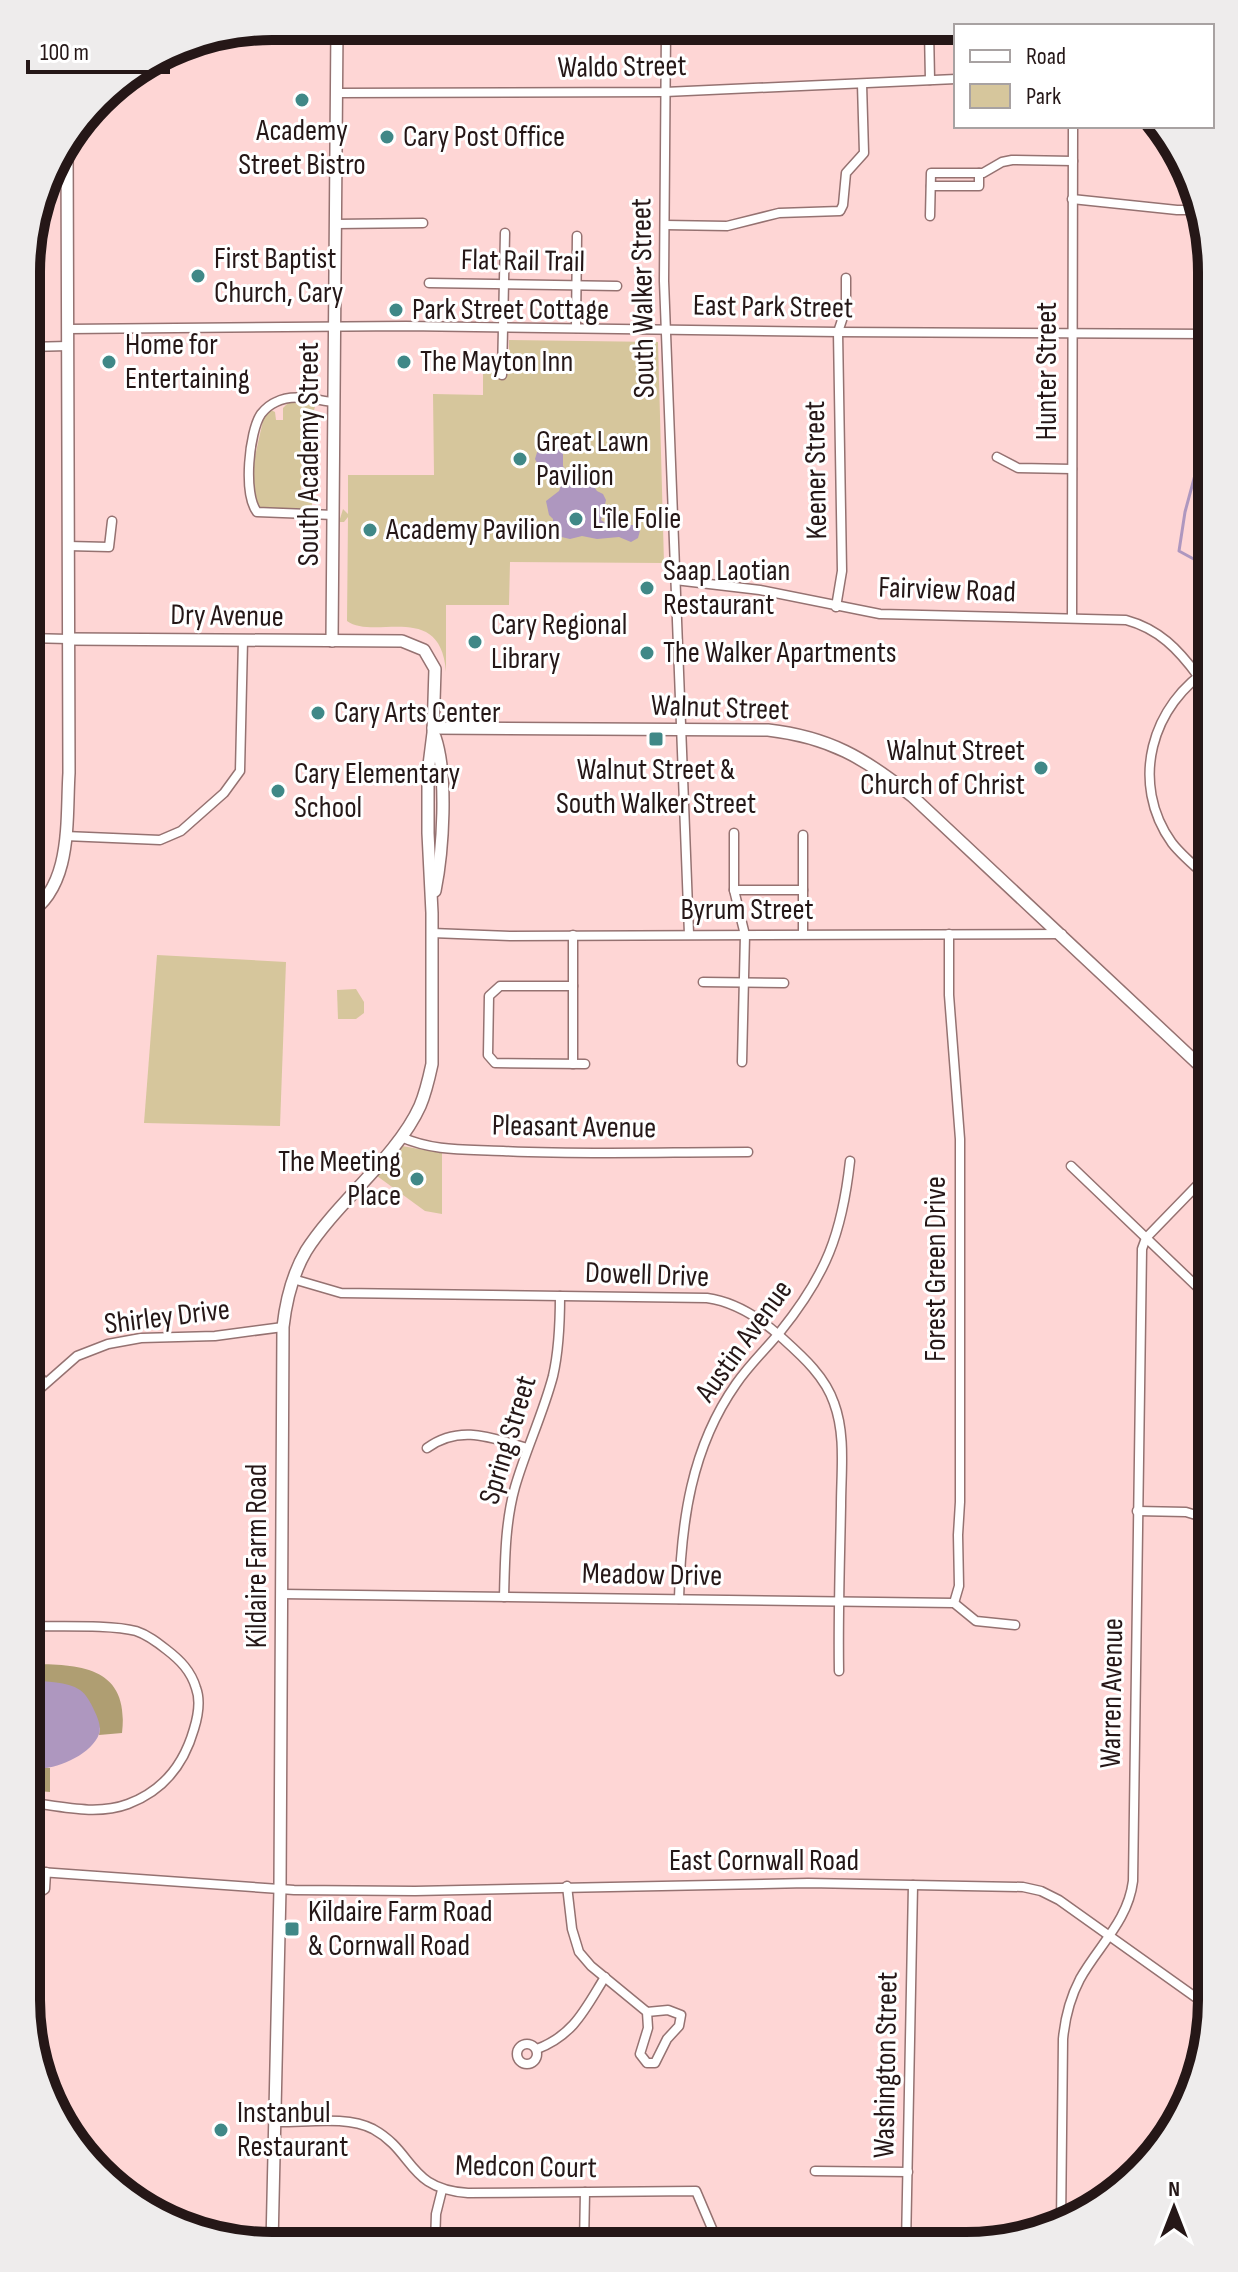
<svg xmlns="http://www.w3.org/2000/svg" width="1238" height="2272" viewBox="0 0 1238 2272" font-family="'Sofia Sans Condensed',sans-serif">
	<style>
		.green { fill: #d6c69c }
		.forest { fill: #af9e72 }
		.water { fill: #ae97bf }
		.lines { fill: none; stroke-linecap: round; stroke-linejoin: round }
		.stream { stroke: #ae97bf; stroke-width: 3 }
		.street-casing { stroke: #957271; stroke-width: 11 }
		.secondary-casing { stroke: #957271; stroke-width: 14 }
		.street { stroke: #fff; stroke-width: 8 }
		.secondary { stroke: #fff; stroke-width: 11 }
		.poi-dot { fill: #408887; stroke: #fff; stroke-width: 3 }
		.labels { text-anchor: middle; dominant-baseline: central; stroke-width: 6; stroke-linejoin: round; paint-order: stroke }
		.street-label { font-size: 30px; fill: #251717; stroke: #fff }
		.poi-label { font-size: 30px; fill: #251717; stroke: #fff; text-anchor: start }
		.rim { fill: none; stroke: #251717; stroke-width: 10 }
	</style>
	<rect width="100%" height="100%" fill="#fed6d5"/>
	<!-- green -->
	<g class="green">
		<path d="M509,340L658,342L664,563L510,562L509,605H446V672C441,600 374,641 347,621L348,517L344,522H339L343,509L348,514V475H434L433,394L483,395V371H509Z"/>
		<path d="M291,400L316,403L302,455L301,489L303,494H312V512L262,511L255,505L252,470L264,416L271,410L275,412L276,420H283V408Z"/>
		<path d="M157,955L286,962L280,1126L144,1123Z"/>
		<path d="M356,989L364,1002V1013L356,1019H338L337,990Z"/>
		<path d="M402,1146L442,1153V1214L425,1211L377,1176Z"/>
	</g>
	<!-- forest -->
	<path class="forest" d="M26,1664C78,1664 130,1665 122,1733L99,1735L100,1728L30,1693L36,1767L50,1768V1792L26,1790Z"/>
	<!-- water -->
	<g class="water">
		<path d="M547,442L557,443L563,449V466L574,481L588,478L597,491L603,494L606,500L601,520C615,531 627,521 641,527L638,538L631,542L619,537L597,539L582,536L570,539L553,535V519L549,515L546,501L559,491L562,483L552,475V471L539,467L535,459L539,446Z"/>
		<path d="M31,1680C46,1682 67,1681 80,1690C86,1694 91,1703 94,1710C97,1716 102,1727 99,1734C92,1754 55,1771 36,1768Z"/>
	</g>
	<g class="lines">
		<!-- stream -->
		<path class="stream" d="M1212,569L1179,551L1185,512L1195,475L1212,462"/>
		<!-- street casing -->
		<g class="street-casing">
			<g id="street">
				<path d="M666,28L664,281L689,934"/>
				<path d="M929,30L930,80"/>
				<path d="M337,93L665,92L956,79"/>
				<path d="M931,186H979V173"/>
				<path d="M1072,199L1177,210H1202"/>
				<path d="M930,216L931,173H983L1002,162L1012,160L1073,161"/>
				<path d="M335,224L423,223"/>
				<path d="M665,225L727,226L779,213L840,211L843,205L846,173L864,153L862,84"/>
				<path d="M429,283L617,286"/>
				<path d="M576,328L577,236"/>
				<path d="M68,329L406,326L838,332L1212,334"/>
				<path d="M28,347L68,346"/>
				<path d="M502,375L505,233"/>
				<path d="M333,402C315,400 293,393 276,402C271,404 265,409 261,414C249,432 243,494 257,512L334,515"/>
				<path d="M997,457L1018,468L1072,469"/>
				<path d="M68,546L109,547L112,521"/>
				<path d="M675,580L760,590L880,614L1126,620C1159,629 1178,649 1198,676"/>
				<path d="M836,607L842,571L838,332L846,308V278"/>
				<path d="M1072,617L1073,126"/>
				<path d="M28,638L68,639"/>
				<path d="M734,833V890L745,935L742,1062"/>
				<path d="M803,835V934"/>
				<path d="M65,836L160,840L181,831L224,793L240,771L243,640"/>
				<path d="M1212,881C1198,869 1183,857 1172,843C1129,783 1151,704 1212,667"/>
				<path d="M734,890H803"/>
				<path d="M432,933L510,936L1062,934"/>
				<path d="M949,934V995L960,1139V1502L958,1535L959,1586L954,1603"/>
				<path d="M573,935V1064"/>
				<path d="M703,982L784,983"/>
				<path d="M573,986H500L489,996L488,1055L495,1063L585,1064"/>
				<path d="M401,1137C435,1152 468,1149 503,1151C585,1155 666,1152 748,1152"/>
				<path d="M1071,1166L1212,1301"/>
				<path d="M293,1279L341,1293L707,1298C736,1302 760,1318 781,1337C802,1356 825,1376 834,1403C846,1435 841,1472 841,1506C840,1561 838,1616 839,1671"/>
				<path d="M27,1363L45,1383"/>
				<path d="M27,1400L77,1356L108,1344L141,1338L215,1336L283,1327"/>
				<path d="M427,1448C460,1424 492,1438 527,1448"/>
				<path d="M1137,1511L1186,1512L1212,1520"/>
				<path d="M281,1594L954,1603L976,1621L1015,1625"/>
				<path d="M504,1597C505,1560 505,1523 515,1487C526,1449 543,1414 553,1376C559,1350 560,1323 560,1296"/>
				<path d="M679,1599C681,1522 691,1448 736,1384C749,1365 765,1350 780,1332C826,1275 842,1234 850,1161"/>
				<path d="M26,1802C60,1806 96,1816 128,1804C163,1791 184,1764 194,1729C198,1716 201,1701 196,1688C191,1671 180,1660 167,1650C157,1642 148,1635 136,1631C110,1624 55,1627 26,1626"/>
				<path d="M26,1871L294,1890L415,1891L808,1883L1023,1887L1041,1891L1059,1900L1198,1999L1211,2006"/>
				<path d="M567,1886L572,1929L579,1952L591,1966L647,2012L668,2010L681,2015L679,2026L667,2039L655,2063H647L640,2054L648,2028L647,2012"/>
				<path d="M26,1893L37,1894L45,1889L46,1872"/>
				<circle cx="527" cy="2054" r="10"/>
				<path d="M537,2049C574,2035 585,2009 605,1977"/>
				<path d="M274,2122C304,2123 346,2115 373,2129C415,2152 407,2189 468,2193L696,2191L719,2245"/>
				<path d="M815,2171L908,2172"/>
				<path d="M1061,2225L1063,2039C1065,2018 1070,1998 1080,1979C1099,1945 1128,1921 1133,1881L1142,1249L1146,1238L1212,1170"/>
				<path d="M435,2244L436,2214L442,2190"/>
				<path d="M584,2245L585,2192"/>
				<path d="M906,2246L913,1885"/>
			</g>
		</g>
		<!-- secondary casing -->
		<g class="secondary-casing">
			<g id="secondary">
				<path d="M68,639L402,641L424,650L435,669L433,733L428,773V833L432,913V1064C429,1078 426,1092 420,1106C397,1157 337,1202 306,1251C292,1275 286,1300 283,1327L280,1888L272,2244"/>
				<path d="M332,641L337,26"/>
				<path d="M433,728L768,730C829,737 865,758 912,796L1212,1077"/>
				<path d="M435,737C448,775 443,851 435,891"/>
				<path d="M27,915C73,887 66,820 69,773L67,142"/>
			</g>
		</g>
		<!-- street -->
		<use href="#street" class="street"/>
		<!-- secondary -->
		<use href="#secondary" class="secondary"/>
	</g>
	<!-- markers -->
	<g class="poi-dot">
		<circle cx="302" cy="100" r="8"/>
		<circle cx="387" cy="137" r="8"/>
		<circle cx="198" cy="276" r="8"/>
		<circle cx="396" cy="310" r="8"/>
		<circle cx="109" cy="362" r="8"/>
		<circle cx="404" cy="362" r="8"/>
		<circle cx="520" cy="459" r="8"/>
		<circle cx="576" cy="519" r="8"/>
		<circle cx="370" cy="530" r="8"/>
		<circle cx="647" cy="588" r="8"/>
		<circle cx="475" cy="642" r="8"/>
		<circle cx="647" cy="653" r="8"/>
		<circle cx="318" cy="713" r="8"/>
		<rect x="648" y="731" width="16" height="16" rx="4"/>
		<circle cx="1041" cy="768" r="8"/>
		<circle cx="278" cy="791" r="8"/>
		<circle cx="417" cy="1179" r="8"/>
		<rect x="284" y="1921" width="16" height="16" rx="4"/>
		<circle cx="221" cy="2130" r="8"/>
	</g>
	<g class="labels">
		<!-- street labels -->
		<g class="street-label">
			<text transform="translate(622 67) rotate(-1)">Waldo Street</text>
			<text transform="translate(523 261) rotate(1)">Flat Rail Trail</text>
			<text transform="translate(643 298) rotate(-91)">South Walker Street</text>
			<text transform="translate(773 307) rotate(1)">East Park Street</text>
			<text transform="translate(1047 371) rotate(-90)">Hunter Street</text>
			<text transform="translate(309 454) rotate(-90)">South Academy Street</text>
			<text transform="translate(816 470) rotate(-91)">Keener Street</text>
			<text transform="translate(947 590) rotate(2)">Fairview Road</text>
			<text transform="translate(227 616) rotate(1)">Dry Avenue</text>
			<text transform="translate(720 708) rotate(2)">Walnut Street</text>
			<text x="747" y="910">Byrum Street</text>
			<text transform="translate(574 1127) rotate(1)">Pleasant Avenue</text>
			<text transform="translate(936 1269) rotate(-90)">Forest Green Drive</text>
			<text transform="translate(647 1275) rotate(2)">Dowell Drive</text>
			<text transform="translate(167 1317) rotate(-7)">Shirley Drive</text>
			<text transform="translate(744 1341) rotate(-54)">Austin Avenue</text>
			<text transform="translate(508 1440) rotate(-73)">Spring Street</text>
			<text transform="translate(257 1556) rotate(-90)">Kildaire Farm Road</text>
			<text transform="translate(652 1575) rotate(1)">Meadow Drive</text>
			<text transform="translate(1112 1693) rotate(-89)">Warren Avenue</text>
			<text x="764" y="1861">East Cornwall Road</text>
			<text transform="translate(886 2065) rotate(-89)">Washington Street</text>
			<text transform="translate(526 2167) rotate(1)">Medcon Court</text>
		</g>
		<!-- poi labels -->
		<g class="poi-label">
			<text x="302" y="131" text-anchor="middle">Academy<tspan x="302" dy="34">Street Bistro</tspan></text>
			<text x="403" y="137">Cary Post Office</text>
			<text x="214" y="259">First Baptist<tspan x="214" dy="34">Church, Cary</tspan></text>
			<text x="412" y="310">Park Street Cottage</text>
			<text x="125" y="345">Home for<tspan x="125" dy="34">Entertaining</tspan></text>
			<text x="420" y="362">The Mayton Inn</text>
			<text x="536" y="442">Great Lawn<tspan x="536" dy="34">Pavilion</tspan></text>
			<text x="592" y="519">L'île Folie</text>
			<text x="386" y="530">Academy Pavilion</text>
			<text x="663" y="571">Saap Laotian<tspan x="663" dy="34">Restaurant</tspan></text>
			<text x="491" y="625">Cary Regional<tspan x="491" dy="34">Library</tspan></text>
			<text x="663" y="653">The Walker Apartments</text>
			<text x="334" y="713">Cary Arts Center</text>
			<text x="1025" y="751" text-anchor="end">Walnut Street<tspan x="1025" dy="34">Church of Christ</tspan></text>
			<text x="656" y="770" text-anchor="middle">Walnut Street &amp;<tspan x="656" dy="34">South Walker Street</tspan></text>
			<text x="294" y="774">Cary Elementary<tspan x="294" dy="34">School</tspan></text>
			<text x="401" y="1162" text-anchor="end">The Meeting<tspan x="401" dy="34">Place</tspan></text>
			<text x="308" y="1912">Kildaire Farm Road<tspan x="308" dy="34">&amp; Cornwall Road</tspan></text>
			<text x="237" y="2113">Instanbul<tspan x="237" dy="34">Restaurant</tspan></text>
		</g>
	</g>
	<!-- crop -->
	<path d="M0 0H1238V2272H0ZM272 40H966A232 232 0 0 1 1198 272V2000A232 232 0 0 1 966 2232H272A232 232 0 0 1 40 2000V272A232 232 0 0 1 272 40Z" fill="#eeecec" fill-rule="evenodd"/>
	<path class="rim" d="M272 40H966A232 232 0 0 1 1198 272V2000A232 232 0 0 1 966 2232H272A232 232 0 0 1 40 2000V272A232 232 0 0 1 272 40Z"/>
	<!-- legend -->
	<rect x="954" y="24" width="260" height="104" fill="#ffffff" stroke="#a8a2a2" stroke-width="2"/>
	<rect x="970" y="50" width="40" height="12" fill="#ffffff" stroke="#a8a2a2" stroke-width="2"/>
	<text x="1026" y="64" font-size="24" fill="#251717">Road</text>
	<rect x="970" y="84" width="40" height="24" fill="#d6c69c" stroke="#a8a2a2" stroke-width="2"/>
	<text x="1026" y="104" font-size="24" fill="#251717">Park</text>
	<!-- north arrow -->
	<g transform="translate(1174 2208)" stroke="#ffffff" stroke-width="6" paint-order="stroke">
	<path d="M0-6L14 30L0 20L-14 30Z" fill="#251717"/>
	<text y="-12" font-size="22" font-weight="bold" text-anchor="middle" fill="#251717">N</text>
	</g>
	<!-- scale -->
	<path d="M28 60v12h140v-12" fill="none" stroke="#251717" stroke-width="4"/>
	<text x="40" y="60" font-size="24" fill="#251717" stroke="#ffffff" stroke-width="6" paint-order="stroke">100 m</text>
</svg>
